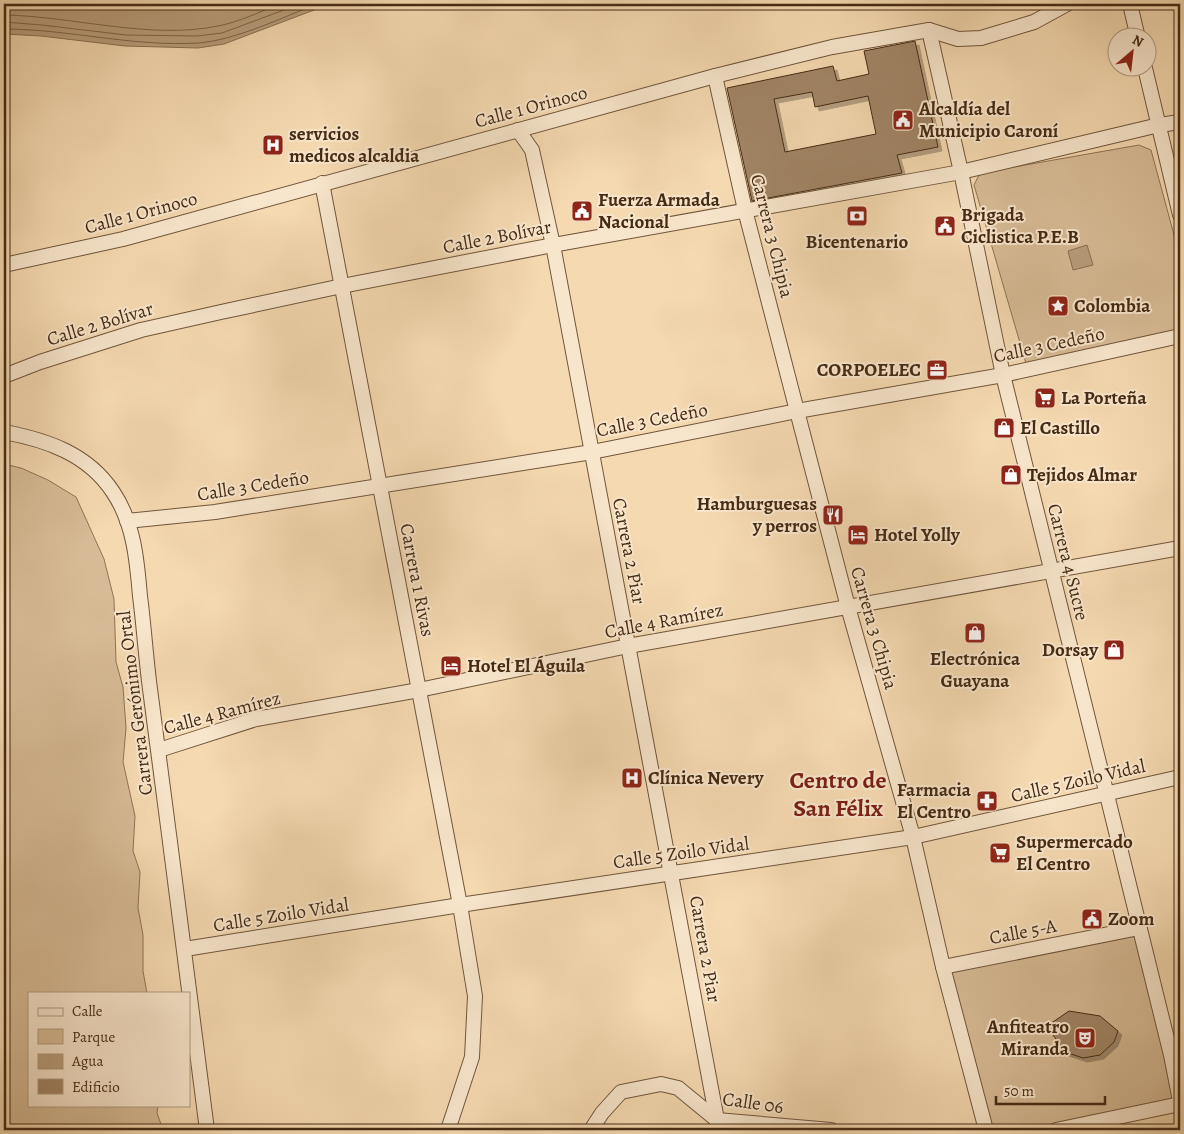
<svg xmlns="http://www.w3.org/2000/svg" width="1184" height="1134" viewBox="0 0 1184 1134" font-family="Alegreya,serif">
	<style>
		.green { fill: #d7bb96; stroke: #8e7355 }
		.water { fill: #b99e7c; stroke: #8b7052 }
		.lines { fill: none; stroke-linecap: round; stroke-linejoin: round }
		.shore { stroke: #7f6448; stroke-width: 1 }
		.building { fill: #a18566; stroke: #452b14; fill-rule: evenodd; filter: url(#shadow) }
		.minor-casing { stroke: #71563b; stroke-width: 16 }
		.minor { stroke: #f8e6cc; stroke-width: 14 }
		.labels { text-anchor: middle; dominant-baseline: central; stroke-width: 4; stroke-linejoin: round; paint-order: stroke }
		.street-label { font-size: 19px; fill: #452b14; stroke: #f8e6cc }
		.poi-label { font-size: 19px; font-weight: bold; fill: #452b14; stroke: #f8e6cc; text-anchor: start }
		.district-label { font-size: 24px; font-weight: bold; fill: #7a1f14; stroke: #f8e6cc }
	</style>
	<defs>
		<filter id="shadow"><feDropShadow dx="4" dy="4" stdDeviation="0" flood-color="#0004"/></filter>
	</defs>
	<rect width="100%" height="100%" fill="#f5d9b1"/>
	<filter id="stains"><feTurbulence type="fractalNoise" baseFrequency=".004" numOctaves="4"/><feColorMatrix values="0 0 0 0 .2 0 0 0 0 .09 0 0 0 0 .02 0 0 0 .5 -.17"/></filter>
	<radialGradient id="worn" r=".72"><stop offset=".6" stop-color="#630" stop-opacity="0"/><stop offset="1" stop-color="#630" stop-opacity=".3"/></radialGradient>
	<!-- green -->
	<g class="green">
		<path d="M1139,145L1151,150L1180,257V342L1027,367L974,185L980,173Z"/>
		<path d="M4,464L21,468L48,480L76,497L104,559L114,599L116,662L123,687L126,728L123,762L135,816L133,851L140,872L138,908L143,935V971L147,993H29V1105H158L157,1113L163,1130H4Z"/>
		<path d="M1135,935L1175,1100L1033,1130H992L949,971Z"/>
	</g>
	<!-- water -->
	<g class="water">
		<path d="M4,4H330L224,44L198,48L125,46L41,36L4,34Z"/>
		<path d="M1087,245L1093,265L1073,270L1068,251Z"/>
	</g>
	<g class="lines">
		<!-- shore -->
		<g class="shore">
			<path d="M4,15C72,16 150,40 218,26C239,22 260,12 279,4"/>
			<path d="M4,22L42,25L126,35L197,36L222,33L300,4"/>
			<path d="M4,29C69,29 132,47 198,43C236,40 281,18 317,4"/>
		</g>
	</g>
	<!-- building -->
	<g class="building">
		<path d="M915,41L938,147L897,155L902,173L752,201L727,88L833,66L837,81L869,74L864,51ZM812,92L815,107L868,96L876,134L785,152L774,99Z"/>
		<path d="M1069,1011L1100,1016L1118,1031L1114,1042L1100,1055L1083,1058L1065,1052L1053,1035L1050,1024Z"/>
	</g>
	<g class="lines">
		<!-- minor casing -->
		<g class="minor-casing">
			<g id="minor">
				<path d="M1130,4L1138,38"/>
				<path d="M929,30L961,172L1003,375L1107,795L1171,1055L1180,1101"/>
				<path d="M1145,68L1180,215"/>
				<path d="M715,76L745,210L797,411L848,607L913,837L943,967L986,1130"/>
				<path d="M518,130L532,150L553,245L717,1120V1130"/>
				<path d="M322,183L460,905L475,996L472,1057L448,1130"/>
				<path d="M4,265L123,239L715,76L832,47L929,30L958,39L981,38L1034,22L1067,4"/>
				<path d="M4,376L40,362L141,330L221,312L342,286L553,245L961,172L1159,125L1180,122"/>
				<path d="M4,432C47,440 88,454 113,492C134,523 137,561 140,596C144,627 146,659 150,689C169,836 189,983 207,1130"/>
				<path d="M127,521L215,512L592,452L797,411L1003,375L1180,336"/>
				<path d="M159,750L256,719L419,690L628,646L1180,548"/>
				<path d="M185,949L460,905L913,837L1180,777"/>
				<path d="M943,967L1139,928"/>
				<path d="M591,1130L602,1113L621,1092L661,1084L678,1088L717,1120L831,1130"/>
				<path d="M1056,1130L1180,1104"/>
			</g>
		</g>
		<!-- minor -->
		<use href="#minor" class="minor"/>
	</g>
	<!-- icons -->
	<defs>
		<g id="civic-square" transform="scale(1.125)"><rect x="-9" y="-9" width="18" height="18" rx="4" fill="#8f2418" stroke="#f8e6cc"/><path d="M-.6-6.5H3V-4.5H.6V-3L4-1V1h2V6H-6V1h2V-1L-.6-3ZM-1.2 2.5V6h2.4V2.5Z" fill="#fff"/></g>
		<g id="hospital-square" transform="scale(1.125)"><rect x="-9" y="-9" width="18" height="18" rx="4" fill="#8f2418" stroke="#f8e6cc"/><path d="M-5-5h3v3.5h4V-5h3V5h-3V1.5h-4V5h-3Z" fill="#fff"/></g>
		<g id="bank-square" transform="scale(1.125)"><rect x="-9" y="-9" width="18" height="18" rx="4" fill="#8f2418" stroke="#f8e6cc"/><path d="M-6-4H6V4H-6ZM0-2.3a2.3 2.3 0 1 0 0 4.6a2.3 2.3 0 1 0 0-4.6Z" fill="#fff"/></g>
		<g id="sight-square" transform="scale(1.125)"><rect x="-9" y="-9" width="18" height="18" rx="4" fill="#8f2418" stroke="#f8e6cc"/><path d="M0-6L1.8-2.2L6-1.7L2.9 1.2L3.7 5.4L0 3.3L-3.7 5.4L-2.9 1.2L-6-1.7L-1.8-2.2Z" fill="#fff"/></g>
		<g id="office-square" transform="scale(1.125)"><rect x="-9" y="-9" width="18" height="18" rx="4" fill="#8f2418" stroke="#f8e6cc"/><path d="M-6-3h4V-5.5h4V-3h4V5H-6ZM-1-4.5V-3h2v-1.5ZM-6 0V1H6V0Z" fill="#fff"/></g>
		<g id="supermarket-square" transform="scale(1.125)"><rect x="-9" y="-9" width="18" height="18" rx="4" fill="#8f2418" stroke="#f8e6cc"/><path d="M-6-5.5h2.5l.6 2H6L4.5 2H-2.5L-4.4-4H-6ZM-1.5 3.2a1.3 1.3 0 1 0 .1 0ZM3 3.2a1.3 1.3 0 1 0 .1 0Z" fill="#fff"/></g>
		<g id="shop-square" transform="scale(1.125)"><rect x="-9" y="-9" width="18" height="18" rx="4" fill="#8f2418" stroke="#f8e6cc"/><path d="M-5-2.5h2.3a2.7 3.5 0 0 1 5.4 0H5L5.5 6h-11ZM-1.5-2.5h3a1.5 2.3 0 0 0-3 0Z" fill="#fff"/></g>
		<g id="restaurant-square" transform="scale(1.125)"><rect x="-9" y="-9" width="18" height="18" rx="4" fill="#8f2418" stroke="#f8e6cc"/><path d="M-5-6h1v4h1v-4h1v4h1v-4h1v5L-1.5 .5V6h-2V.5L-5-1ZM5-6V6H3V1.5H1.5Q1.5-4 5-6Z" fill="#fff"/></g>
		<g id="hotel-square" transform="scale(1.125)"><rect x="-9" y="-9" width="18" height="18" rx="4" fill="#8f2418" stroke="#f8e6cc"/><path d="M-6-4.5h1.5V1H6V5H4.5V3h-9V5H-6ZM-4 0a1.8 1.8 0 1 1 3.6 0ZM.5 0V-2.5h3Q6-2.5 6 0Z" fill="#fff"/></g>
		<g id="pharmacy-square" transform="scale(1.125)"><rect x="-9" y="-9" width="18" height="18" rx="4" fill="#8f2418" stroke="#f8e6cc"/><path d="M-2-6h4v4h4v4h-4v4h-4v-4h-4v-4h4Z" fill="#fff"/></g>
		<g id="theatre-square" transform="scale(1.125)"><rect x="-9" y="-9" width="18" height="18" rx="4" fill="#8f2418" stroke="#f8e6cc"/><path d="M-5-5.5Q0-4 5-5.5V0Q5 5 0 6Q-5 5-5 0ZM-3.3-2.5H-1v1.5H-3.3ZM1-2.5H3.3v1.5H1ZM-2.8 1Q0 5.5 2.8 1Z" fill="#fff"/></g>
	</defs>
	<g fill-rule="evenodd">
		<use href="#civic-square" x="903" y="120"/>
		<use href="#hospital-square" x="273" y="145"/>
		<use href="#civic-square" x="582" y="211"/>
		<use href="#bank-square" x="857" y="216"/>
		<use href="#civic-square" x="945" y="226"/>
		<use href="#sight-square" x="1058" y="306"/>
		<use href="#office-square" x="937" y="370"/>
		<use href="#supermarket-square" x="1045" y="398"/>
		<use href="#shop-square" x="1004" y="428"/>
		<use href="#shop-square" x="1011" y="475"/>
		<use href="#restaurant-square" x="833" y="515"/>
		<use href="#hotel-square" x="858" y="535"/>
		<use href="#shop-square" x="975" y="633"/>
		<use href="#shop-square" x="1114" y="650"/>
		<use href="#hotel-square" x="451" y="666"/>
		<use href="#hospital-square" x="632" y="778"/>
		<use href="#pharmacy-square" x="987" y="801"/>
		<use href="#supermarket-square" x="1000" y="853"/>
		<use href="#civic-square" x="1092" y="919"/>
		<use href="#theatre-square" x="1085" y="1038"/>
	</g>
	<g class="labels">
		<!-- street labels -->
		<g class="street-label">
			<text transform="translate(531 107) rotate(-15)">Calle 1 Orinoco</text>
			<text transform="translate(141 213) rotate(-15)">Calle 1 Orinoco</text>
			<text transform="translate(772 236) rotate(76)">Carrera 3 Chipia</text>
			<text transform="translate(497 237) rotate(-11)">Calle 2 Bolívar</text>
			<text transform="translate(100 324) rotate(-17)">Calle 2 Bolívar</text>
			<text transform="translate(1049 345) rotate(-12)">Calle 3 Cedeño</text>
			<text transform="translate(652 420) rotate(-11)">Calle 3 Cedeño</text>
			<text transform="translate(253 486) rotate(-9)">Calle 3 Cedeño</text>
			<text transform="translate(629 551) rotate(79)">Carrera 2 Piar</text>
			<text transform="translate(1068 562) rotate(76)">Carrera 4 Sucre</text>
			<text transform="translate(417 580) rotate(79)">Carrera 1 Rivas</text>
			<text transform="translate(664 621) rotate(-11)">Calle 4 Ramírez</text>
			<text transform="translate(874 628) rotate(74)">Carrera 3 Chipia</text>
			<text transform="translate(135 703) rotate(-97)">Carrera Gerónimo Ortal</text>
			<text transform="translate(222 713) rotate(-15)">Calle 4 Ramírez</text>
			<text transform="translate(1078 781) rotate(-13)">Calle 5 Zoilo Vidal</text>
			<text transform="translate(681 853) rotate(-8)">Calle 5 Zoilo Vidal</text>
			<text transform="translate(281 915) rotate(-9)">Calle 5 Zoilo Vidal</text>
			<text transform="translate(1023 932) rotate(-11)">Calle 5-A</text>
			<text transform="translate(705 949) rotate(80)">Carrera 2 Piar</text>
			<text transform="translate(753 1103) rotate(8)">Calle 06</text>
		</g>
		<!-- poi labels -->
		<g class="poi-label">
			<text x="919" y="109">Alcaldía del<tspan x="919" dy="22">Municipio Caroní</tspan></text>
			<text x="289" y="134">servicios<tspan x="289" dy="22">medicos alcaldia</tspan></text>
			<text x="598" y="200">Fuerza Armada<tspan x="598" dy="22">Nacional</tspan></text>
			<text x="961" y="215">Brigada<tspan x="961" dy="22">Ciclistica P.E.B</tspan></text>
			<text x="857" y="242" text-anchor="middle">Bicentenario</text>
			<text x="1074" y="306">Colombia</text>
			<text x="921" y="370" text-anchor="end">CORPOELEC</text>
			<text x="1061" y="398">La Porteña</text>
			<text x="1020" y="428">El Castillo</text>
			<text x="1027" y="475">Tejidos Almar</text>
			<text x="817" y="504" text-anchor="end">Hamburguesas<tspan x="817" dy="22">y perros</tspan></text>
			<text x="874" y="535">Hotel Yolly</text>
			<text x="1098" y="650" text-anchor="end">Dorsay</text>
			<text x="975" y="659" text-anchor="middle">Electrónica<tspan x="975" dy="22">Guayana</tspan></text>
			<text x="467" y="666">Hotel El Águila</text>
			<text x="648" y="778">Clínica Nevery</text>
			<text x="971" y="790" text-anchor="end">Farmacia<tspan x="971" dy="22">El Centro</tspan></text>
			<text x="1016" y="842">Supermercado<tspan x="1016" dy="22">El Centro</tspan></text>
			<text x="1108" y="919">Zoom</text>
			<text x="1069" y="1027" text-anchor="end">Anfiteatro<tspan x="1069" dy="22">Miranda</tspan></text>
		</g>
		<!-- district labels -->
		<g class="district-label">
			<text x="838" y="780">Centro de<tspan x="838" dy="28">San Félix</tspan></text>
		</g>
	</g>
	<!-- margin -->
	<rect width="1184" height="1134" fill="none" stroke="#f5d9b1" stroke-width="20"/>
	<rect x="5" y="5" width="1174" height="1124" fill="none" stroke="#452b14" stroke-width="2.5"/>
	<rect x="10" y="10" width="1164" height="1114" fill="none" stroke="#452b14"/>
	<!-- legend -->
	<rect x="28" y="992" width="162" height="115" fill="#f8e6cc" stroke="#b09b82"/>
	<rect x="38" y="1008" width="25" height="8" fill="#f8e6cc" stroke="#b09b82"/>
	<text x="72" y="1016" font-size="15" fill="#452b14">Calle</text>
	<rect x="38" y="1029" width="25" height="15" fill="#d7bb96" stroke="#b09b82"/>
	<text x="72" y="1042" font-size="15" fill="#452b14">Parque</text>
	<rect x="38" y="1054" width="25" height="15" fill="#b99e7c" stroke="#b09b82"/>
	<text x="72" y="1066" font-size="15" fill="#452b14">Agua</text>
	<rect x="38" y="1079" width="25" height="15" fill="#a18566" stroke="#b09b82"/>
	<text x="72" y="1092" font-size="15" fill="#452b14">Edificio</text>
	<!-- north arrow -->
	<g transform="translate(1132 52) rotate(28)"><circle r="24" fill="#f8e6cc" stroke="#b09b82"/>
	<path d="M0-4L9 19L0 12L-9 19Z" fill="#8f2418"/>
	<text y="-8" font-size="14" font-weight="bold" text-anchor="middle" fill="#452b14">N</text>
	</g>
	<!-- scale -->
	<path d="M996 1096v8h109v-8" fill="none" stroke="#452b14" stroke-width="2.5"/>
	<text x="1004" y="1096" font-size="15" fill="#452b14" stroke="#f8e6cc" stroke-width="4" paint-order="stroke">50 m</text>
	<rect width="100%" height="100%" filter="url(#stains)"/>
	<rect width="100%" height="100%" fill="url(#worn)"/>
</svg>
